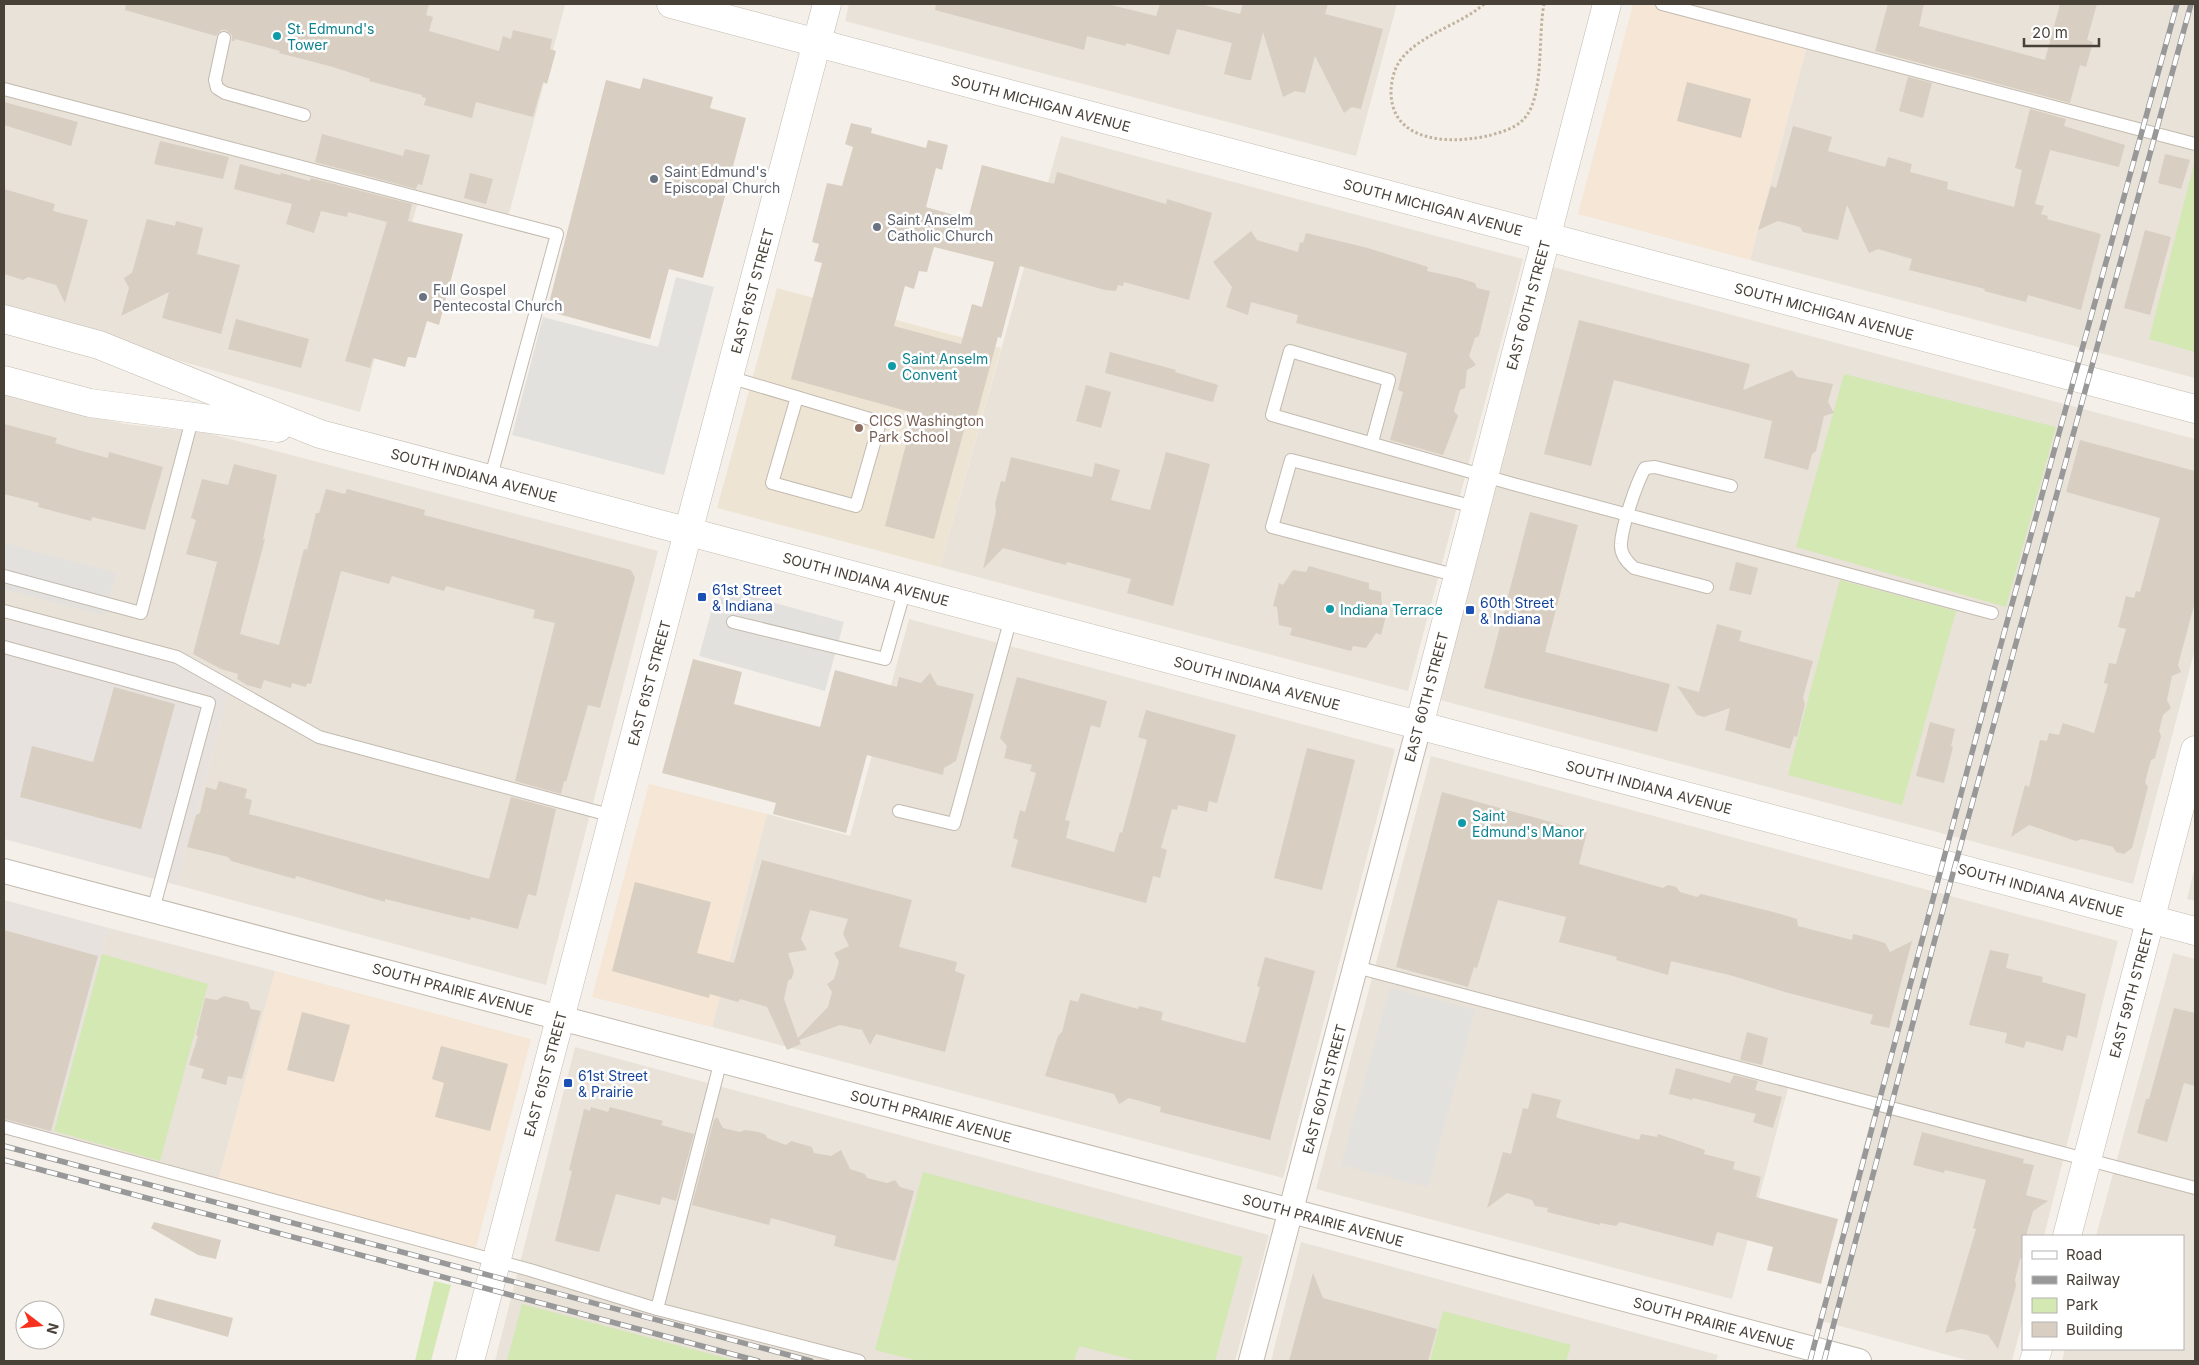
<svg xmlns="http://www.w3.org/2000/svg" width="2199" height="1365" viewBox="0 0 2199 1365" font-family="Inter,sans-serif">
	<style>
		.residential { fill: #e8e2d8 }
		.commercial { fill: #f5e6d5 }
		.industrial { fill: #e7e2de }
		.education { fill: #ede4d4 }
		.green { fill: #d3e8b3 }
		.parking { fill: #e3e1de }
		.building { fill: #d9cec2; fill-rule: evenodd }
		.lines { fill: none; stroke-linecap: round; stroke-linejoin: round }
		.service-casing { stroke: #c3baaf; stroke-width: 14 }
		.minor-casing { stroke: #c3baaf; stroke-width: 26 }
		.tertiary-casing { stroke: #c3baaf; stroke-width: 29 }
		.path { stroke: #c1b29d; stroke-width: 3; stroke-dasharray: 2.5 2.5; stroke-linecap: butt }
		.service { stroke: #fff; stroke-width: 12 }
		.minor { stroke: #fff; stroke-width: 24 }
		.tertiary { stroke: #fff; stroke-width: 28 }
		.rail-casing { stroke: #989898; stroke-width: 5.5 }
		.rail { stroke: #fff; stroke-width: 4; stroke-dasharray: 11; stroke-linecap: butt }
		.culture-dot { fill: #0f9aa8; stroke: #fff; stroke-width: 2 }
		.worship-dot { fill: #6b7280; stroke: #fff; stroke-width: 2 }
		.education-dot { fill: #8d6e63; stroke: #fff; stroke-width: 2 }
		.transit-dot { fill: #1a4fb4; stroke: #fff; stroke-width: 2 }
		.labels { text-anchor: middle; dominant-baseline: central; stroke-width: 5; stroke-linejoin: round; paint-order: stroke }
		.culture-label { font-size: 14px; fill: #0d838f; stroke: #fff; text-anchor: start }
		.street-label { font-size: 14px; fill: #484138; stroke: #fff }
		.worship-label { font-size: 14px; fill: #5b616d; stroke: #fff; text-anchor: start }
		.education-label { font-size: 14px; fill: #785e54; stroke: #fff; text-anchor: start }
		.transit-label { font-size: 14px; fill: #164399; stroke: #fff; text-anchor: start }
	</style>
	<rect width="100%" height="100%" fill="#f4f0e9"/>
	<!-- residential -->
	<g class="residential">
		<path d="M4,4H559L565,5L507,221L419,198L360,412L4,311Z"/>
		<path d="M849,4H1397L1356,156L845,21Z"/>
		<path d="M1662,4H2195V378L1750,260L1808,42Z"/>
		<path d="M1061,136L1523,259L1408,691L940,567Z"/>
		<path d="M1553,267L2195,439V649L2133,884L1440,700Z"/>
		<path d="M4,394L125,424L207,433L658,551L546,985L177,885L230,687L4,611Z"/>
		<path d="M909,619L1395,749L1283,1178L712,1027L767,814L850,836Z"/>
		<path d="M1431,756L2118,941L2044,1236H2023V1319L2012,1361H1970L1818,1320L1875,1103L1790,1081L1732,1299L1316,1189Z"/>
		<path d="M2195,866V901L2187,899Z"/>
		<path d="M109,928L275,971L217,1185L52,1139Z"/>
		<path d="M2173,953L2195,959V1361H2062L2065,1349H2183V1236H2096Z"/>
		<path d="M575,1047L1269,1235L1235,1361H495Z"/>
		<path d="M1301,1242L1718,1355L1716,1361H1271Z"/>
	</g>
	<!-- commercial -->
	<g class="commercial">
		<path d="M1633,4H1662L1808,42L1750,260L1578,214Z"/>
		<path d="M649,784L767,814L712,1027L592,997Z"/>
		<path d="M275,971L531,1039L474,1255L217,1185Z"/>
	</g>
	<!-- industrial -->
	<g class="industrial">
		<path d="M4,611L177,657L230,687L177,885L4,839Z"/>
		<path d="M4,900L109,928L52,1139L4,1127Z"/>
	</g>
	<!-- education -->
	<path class="education" d="M777,288L1001,348L940,567L717,508Z"/>
	<!-- green -->
	<g class="green">
		<path d="M2195,160V352L2149,339Z"/>
		<path d="M1844,374L2056,427L2006,607L1796,547Z"/>
		<path d="M1840,580L1956,611L1902,805L1788,775Z"/>
		<path d="M102,954L208,984L160,1161L54,1131Z"/>
		<path d="M923,1172L1243,1257L1215,1361H1138L1079,1346L1074,1361H919L875,1350Z"/>
		<path d="M434,1281L451,1285L431,1361H415Z"/>
		<path d="M522,1304L737,1361H507Z"/>
		<path d="M1443,1311L1571,1345L1566,1361H1430Z"/>
	</g>
	<!-- parking -->
	<g class="parking">
		<path d="M676,277L714,287L664,475L512,435L543,317L658,347Z"/>
		<path d="M4,543L116,573L104,615L4,589Z"/>
		<path d="M718,587L844,622L825,691L699,656Z"/>
		<path d="M1390,988L1475,1010L1428,1187L1341,1165Z"/>
	</g>
	<!-- building -->
	<g class="building">
		<path d="M126,4H429L426,15L433,17L429,31L499,51L503,36L511,39L513,30L552,39L550,49L556,51L547,84L543,82L533,117L476,102L472,118L424,105L426,98L422,97V95L369,81L370,79L333,67L279,53L280,51L235,39L234,41H232V35L226,30H221L216,36L125,10Z"/>
		<path d="M936,4H1107L1156,16L1160,4H1200L1240,14L1243,4H1328L1325,14L1383,29L1361,109L1352,107L1344,113L1315,56L1305,93L1295,91L1283,97L1263,32L1251,80H1247L1224,74L1232,43L1177,29L1169,55L1126,43V46L1087,36L1084,50L935,10Z"/>
		<path d="M1888,4H1924L1919,26L2045,60L2060,4H2097L2087,40L2093,42L2086,67L2080,65L2070,103L1875,51Z"/>
		<path d="M1908,77L1932,83L1923,118L1899,111Z"/>
		<path d="M643,78L713,97L710,108L746,118L703,278L669,269L650,339L547,311L606,80L640,89Z"/>
		<path d="M1687,82L1751,99L1741,138L1677,121Z"/>
		<path d="M4,102L78,122L71,146L4,125Z"/>
		<path d="M2030,109L2066,119L2064,126L2125,145L2119,167L2050,150L2035,204L2044,206L2041,214L2048,216L2047,219L2101,234L2081,310L2028,295L2026,302L1984,291L1985,289L1909,270L1912,259L1905,257L1878,249L1869,253L1847,205L1838,240L1803,232L1800,227L1778,221L1758,230L1771,186L1776,188L1793,126L1832,137L1828,151L1885,167L1888,157L1912,164L1910,172L1948,182L1947,189L2014,207L2022,170L2015,168Z"/>
		<path d="M851,123L872,128L871,133L926,148L928,140L948,145L942,170L936,168L926,207L968,219L982,165L1054,184L1057,172L1166,204L1167,199L1212,213L1189,300L1124,282L1123,286L1118,285L1116,291L1105,290L1020,266L1001,338L998,337L973,429L965,427L934,539L885,526L914,413L791,379L822,263L814,261L819,244L812,242L827,183L842,186L853,147L845,144ZM934,247L994,262L982,307L972,304L961,344L894,326L905,286L914,289L919,271L927,272Z"/>
		<path d="M322,134L403,156L405,149L430,155L422,185L418,184L416,189L315,162Z"/>
		<path d="M160,141L229,157L223,179L154,164Z"/>
		<path d="M2165,154L2190,160L2181,189L2158,183Z"/>
		<path d="M240,164L280,175L281,173L310,181L311,178L412,204L408,221L463,234L439,325L427,321L416,358L408,357L405,367L373,358L370,368L345,361L387,222L348,212L347,217L321,211L314,233L286,224L292,204L234,189Z"/>
		<path d="M470,173L493,179L486,204L464,198Z"/>
		<path d="M4,189L55,204L53,211L88,220L65,303L56,285L28,277L23,280L4,274Z"/>
		<path d="M147,219L175,226L176,221L203,228L197,254L240,265L221,334L162,318L169,292L121,316L129,288L124,278L132,273Z"/>
		<path d="M2145,230L2171,237L2150,315L2124,308Z"/>
		<path d="M1251,231L1257,240L1298,252L1300,242L1303,243L1306,233L1368,248L1428,267L1427,271L1459,278L1475,283L1477,288L1490,291L1479,336L1475,338L1469,356L1476,365L1467,370L1465,388L1460,390L1454,411L1458,416L1443,455L1390,440L1403,392L1398,390L1407,353L1296,323L1298,315L1251,302L1248,315L1226,307L1232,287L1213,262Z"/>
		<path d="M236,319L309,339L301,368L228,349Z"/>
		<path d="M1579,320L1750,364L1743,390L1792,370L1797,377L1833,384L1828,402L1834,413L1824,416L1816,451L1812,454L1808,470L1764,458L1772,421L1614,380L1591,466L1544,454Z"/>
		<path d="M1110,352L1176,370L1175,372L1218,385L1213,402L1105,373Z"/>
		<path d="M1086,385L1111,392L1101,428L1076,421Z"/>
		<path d="M4,424L57,438L55,443L71,448L108,458L109,452L163,467L145,530L92,517L91,521L38,507L39,503L4,494Z"/>
		<path d="M2080,440L2195,471V602L2178,665L2181,672L2172,676L2167,700L2171,708L2163,715L2159,731L2161,736L2155,758L2151,760L2145,782L2148,787L2132,848L2124,854L2116,852L2113,847L2082,839L2076,841L2029,825L2011,837L2025,785L2029,787L2040,740L2047,741L2049,733L2059,735L2063,723L2094,733L2108,684L2104,683L2109,663L2116,664L2126,629L2118,627L2126,596L2134,598L2136,591L2140,592L2160,518L2066,492Z"/>
		<path d="M1166,452L1210,464L1173,606L1127,593L1131,579L1067,562L1066,565L1003,548L983,569L996,512L995,504L1001,481L1005,482L1011,457L1092,477L1095,463L1120,470L1111,500L1150,510Z"/>
		<path d="M234,464L277,475L263,539H265L240,634L279,645L304,549L307,550L316,513H319L326,489L345,494L347,489L425,510L424,515L631,570L635,578L600,708L588,705L566,782L564,781L561,794L515,781L555,623L533,618L535,610L446,586L444,591L392,576L389,584L341,571L311,684L307,683L306,687L292,683L291,688L264,680L261,689L247,685L237,679L238,674L221,669L193,654L217,562L186,554L196,520L191,518L202,479L228,485Z"/>
		<path d="M1530,512L1578,525L1545,652L1670,684L1657,732L1484,688Z"/>
		<path d="M1736,562L1758,568L1751,595L1729,590Z"/>
		<path d="M1309,566L1369,583V589L1381,592L1382,611L1387,612L1381,635L1376,633L1366,648L1353,646L1351,651L1290,635L1292,628L1279,625L1277,607L1273,606L1279,583L1283,585L1293,570L1306,572Z"/>
		<path d="M1717,624L1742,631L1739,641L1813,661L1803,698L1805,704L1797,737L1794,736L1790,749L1725,730L1730,708L1704,717L1697,715L1677,686L1699,692Z"/>
		<path d="M693,659L742,672L734,704L820,727L835,670L897,687L899,677L921,683L930,673L937,685L974,694L956,761L944,768L943,775L867,755L846,833L773,814L776,803L662,773Z"/>
		<path d="M1017,677L1107,701L1100,728L1091,725L1065,820L1070,821L1066,838L1114,852L1120,832L1122,833L1147,740L1138,737L1146,710L1236,735L1217,803L1209,801L1207,812L1178,805L1177,810L1172,809L1161,848L1167,850L1160,878L1153,876L1146,903L1011,867L1018,840L1013,838L1020,810L1025,812L1036,773L1030,771L1032,765L1004,758L1007,746L1000,738Z"/>
		<path d="M114,687L175,704L141,829L20,797L32,746L93,762Z"/>
		<path d="M1930,722L1955,729L1951,746L1953,747L1944,783L1916,776Z"/>
		<path d="M1307,748L1355,760L1322,890L1274,878Z"/>
		<path d="M219,781L247,789L245,798L252,800L249,814L489,879L511,797L556,809L536,896L528,894L518,929L471,917L470,920L385,899V902L296,876L295,879L231,861L228,857L187,847L196,815L200,813L206,787L216,790Z"/>
		<path d="M1442,792L1587,832L1579,864L1663,888L1668,885L1676,887L1680,892L1697,897L1701,894L1777,913L1797,919L1798,926L1852,940L1853,934L1865,937L1885,943L1890,952L1912,941L1889,1028L1870,1024L1873,1015L1785,992L1733,976L1671,961L1668,975L1616,960L1617,957L1559,942L1566,917L1498,900L1477,968L1474,967L1468,987L1396,967Z"/>
		<path d="M762,860L912,900L899,947L957,962L955,971L965,975L945,1052L876,1034L870,1045L862,1030L840,1025L799,1040L801,1044L787,1050L767,1007L740,999L738,1002L710,994L709,998L612,971L635,882L711,902L697,953L734,963ZM810,910L848,919L843,934L849,946L834,953L839,962L834,979L827,984L832,992L828,1007L798,1038L784,999L788,981L792,978L794,971L788,953L807,950L801,939Z"/>
		<path d="M4,930L98,956L51,1131L4,1119Z"/>
		<path d="M1990,950L2009,954L2006,968L2043,977L2042,982L2086,994L2077,1038L2067,1035L2063,1051L2026,1041L2024,1048L2005,1043L2007,1033L1969,1025Z"/>
		<path d="M1265,957L1315,971L1270,1140L1160,1112L1161,1107L1129,1098L1119,1104L1114,1094L1045,1076L1058,1036L1062,1032L1070,1000L1078,1002L1081,993L1138,1009L1139,1006L1163,1012L1161,1020L1245,1043L1260,987L1257,986Z"/>
		<path d="M224,996L248,1002L251,1009L261,1011L242,1079L228,1076L226,1085L201,1078L204,1069L189,1065L198,1036L196,1035L205,998L217,1000Z"/>
		<path d="M2174,1008L2195,1013V1086L2184,1083L2167,1142L2137,1133L2146,1099H2149Z"/>
		<path d="M302,1012L350,1025L334,1082L287,1070Z"/>
		<path d="M1747,1032L1768,1038L1762,1065L1740,1060Z"/>
		<path d="M441,1046L508,1064L490,1131L435,1117L444,1083L432,1079Z"/>
		<path d="M1676,1068L1730,1083L1734,1075L1758,1081L1755,1090L1782,1097L1773,1128L1753,1122L1756,1114L1693,1098L1692,1100L1669,1094Z"/>
		<path d="M1532,1093L1561,1100L1556,1117L1561,1119L1639,1140L1641,1134L1657,1137L1658,1134L1705,1150L1704,1154L1735,1162L1733,1169L1761,1177L1756,1197L1838,1219L1821,1284L1767,1270L1773,1247L1717,1232L1713,1246L1620,1222L1616,1226L1600,1223V1225L1547,1212L1548,1208L1535,1206L1532,1200L1507,1193L1487,1208L1503,1152L1511,1154L1523,1108L1528,1109Z"/>
		<path d="M591,1107L608,1112L610,1107L663,1121L661,1125L694,1134L676,1201L662,1197L660,1205L616,1194L599,1252L555,1241L572,1171L569,1170L584,1109L590,1111Z"/>
		<path d="M717,1117L723,1128L740,1132L745,1130L759,1132L766,1135L767,1138L786,1145L791,1141L812,1147L814,1153L831,1156L841,1150L850,1169L865,1174L867,1178L887,1183L895,1180L900,1187L914,1191L895,1261L834,1246L836,1236L771,1218L769,1225L692,1205L714,1120Z"/>
		<path d="M1922,1132L2024,1159L2023,1163L2034,1165L2026,1195L2048,1201L2033,1211L2026,1236H2023V1257L2020,1259L2015,1280L2016,1286L1998,1349L1988,1335L1961,1329L1945,1333L1976,1229L1973,1228L1986,1180L1945,1170L1944,1173L1913,1165Z"/>
		<path d="M154,1222L221,1240L216,1259L198,1255L151,1228Z"/>
		<path d="M1313,1273L1323,1298L1437,1329L1428,1361H1289Z"/>
		<path d="M155,1298L233,1318L228,1337L150,1315Z"/>
	</g>
	<g class="lines">
		<!-- service casing -->
		<g class="service-casing">
			<g id="service">
				<path d="M1662,4L2195,144"/>
				<path d="M224,38L215,80L217,88L225,93L304,115"/>
				<path d="M4,89L557,234L490,480"/>
				<path d="M729,377L880,422L856,506L772,483L797,397"/>
				<path d="M1372,442L1389,380L1290,351L1272,415L1513,484L1992,613"/>
				<path d="M4,576L141,613L193,416"/>
				<path d="M1458,576L1272,527L1291,460L1475,507"/>
				<path d="M1707,587L1634,568C1627,562 1620,554 1621,544C1622,526 1636,484 1645,468L1655,467L1731,486"/>
				<path d="M4,611L177,657L319,737L613,816"/>
				<path d="M733,622L885,659L905,589"/>
				<path d="M4,647L209,703L153,910"/>
				<path d="M899,811L954,824L1011,618"/>
				<path d="M1356,967L2195,1188"/>
				<path d="M4,1127L530,1270L657,1309L859,1361"/>
				<path d="M657,1309L721,1060"/>
			</g>
		</g>
		<!-- minor casing -->
		<g class="minor-casing">
			<g id="minor">
				<path d="M4,871L1859,1361"/>
				<path d="M1251,1361L1419,726"/>
			</g>
		</g>
		<!-- tertiary casing -->
		<g class="tertiary-casing">
			<g id="tertiary">
				<path d="M671,4L2195,409"/>
				<path d="M4,319L99,345L320,434L2195,931"/>
				<path d="M4,380L90,403L278,428"/>
				<path d="M1419,726L1607,4"/>
				<path d="M2067,1236L2195,750"/>
				<path d="M470,1361L827,4"/>
				<path d="M2034,1361L2038,1349"/>
			</g>
		</g>
		<!-- path -->
		<path class="path" d="M1484,4C1460,25 1423,33 1402,58C1394,68 1391,81 1391,94C1393,145 1456,144 1491,135C1505,131 1519,127 1527,115C1544,91 1538,34 1544,4"/>
		<!-- service -->
		<use href="#service" class="service"/>
		<!-- minor -->
		<use href="#minor" class="minor"/>
		<!-- tertiary -->
		<use href="#tertiary" class="tertiary"/>
		<!-- rail casing -->
		<g class="rail-casing">
			<g id="rail">
				<path d="M4,1146L811,1361"/>
				<path d="M4,1160L758,1361"/>
				<path d="M1810,1361L1998,655L2177,4"/>
				<path d="M1824,1361L1935,939L2191,4"/>
			</g>
		</g>
		<!-- rail -->
		<use href="#rail" class="rail"/>
	</g>
	<!-- markers -->
	<g class="culture-dot">
		<circle cx="277" cy="36" r="5"/>
		<circle cx="892" cy="366" r="5"/>
		<circle cx="1330" cy="609" r="5"/>
		<circle cx="1462" cy="823" r="5"/>
	</g>
	<g class="worship-dot">
		<circle cx="654" cy="179" r="5"/>
		<circle cx="877" cy="227" r="5"/>
		<circle cx="423" cy="297" r="5"/>
	</g>
	<circle class="education-dot" cx="859" cy="428" r="5"/>
	<g class="transit-dot">
		<rect x="697" y="592" width="10" height="10" rx="2.5"/>
		<rect x="1465" y="605" width="10" height="10" rx="2.5"/>
		<rect x="563" y="1078" width="10" height="10" rx="2.5"/>
	</g>
	<g class="labels">
		<!-- culture labels -->
		<g class="culture-label">
			<text x="287" y="28">St. Edmund's<tspan x="287" dy="16">Tower</tspan></text>
			<text x="902" y="358">Saint Anselm<tspan x="902" dy="16">Convent</tspan></text>
			<text x="1340" y="609">Indiana Terrace</text>
			<text x="1472" y="815">Saint<tspan x="1472" dy="16">Edmund's Manor</tspan></text>
		</g>
		<!-- street labels -->
		<g class="street-label">
			<text transform="translate(1041 103) rotate(15)">SOUTH MICHIGAN AVENUE</text>
			<text transform="translate(1433 207) rotate(15)">SOUTH MICHIGAN AVENUE</text>
			<text transform="translate(752 291) rotate(-75)">EAST 61ST STREET</text>
			<text transform="translate(1528 305) rotate(-75)">EAST 60TH STREET</text>
			<text transform="translate(1824 311) rotate(15)">SOUTH MICHIGAN AVENUE</text>
			<text transform="translate(474 475) rotate(15)">SOUTH INDIANA AVENUE</text>
			<text transform="translate(866 579) rotate(15)">SOUTH INDIANA AVENUE</text>
			<text transform="translate(649 683) rotate(-75)">EAST 61ST STREET</text>
			<text transform="translate(1257 683) rotate(15)">SOUTH INDIANA AVENUE</text>
			<text transform="translate(1426 697) rotate(-75)">EAST 60TH STREET</text>
			<text transform="translate(1649 787) rotate(15)">SOUTH INDIANA AVENUE</text>
			<text transform="translate(2041 890) rotate(15)">SOUTH INDIANA AVENUE</text>
			<text transform="translate(453 989) rotate(15)">SOUTH PRAIRIE AVENUE</text>
			<text transform="translate(2131 993) rotate(-75)">EAST 59TH STREET</text>
			<text transform="translate(545 1074) rotate(-75)">EAST 61ST STREET</text>
			<text transform="translate(1324 1089) rotate(-75)">EAST 60TH STREET</text>
			<text transform="translate(931 1116) rotate(15)">SOUTH PRAIRIE AVENUE</text>
			<text transform="translate(1323 1220) rotate(15)">SOUTH PRAIRIE AVENUE</text>
			<text transform="translate(1714 1323) rotate(15)">SOUTH PRAIRIE AVENUE</text>
		</g>
		<!-- worship labels -->
		<g class="worship-label">
			<text x="664" y="171">Saint Edmund's<tspan x="664" dy="16">Episcopal Church</tspan></text>
			<text x="887" y="219">Saint Anselm<tspan x="887" dy="16">Catholic Church</tspan></text>
			<text x="433" y="289">Full Gospel<tspan x="433" dy="16">Pentecostal Church</tspan></text>
		</g>
		<!-- education labels -->
		<g class="education-label">
			<text x="869" y="420">CICS Washington<tspan x="869" dy="16">Park School</tspan></text>
		</g>
		<!-- transit labels -->
		<g class="transit-label">
			<text x="712" y="589">61st Street<tspan x="712" dy="16">&amp; Indiana</tspan></text>
			<text x="1480" y="602">60th Street<tspan x="1480" dy="16">&amp; Indiana</tspan></text>
			<text x="578" y="1075">61st Street<tspan x="578" dy="16">&amp; Prairie</tspan></text>
		</g>
	</g>
	<!-- border -->
	<rect width="2199" height="1365" fill="none" stroke="#484138" stroke-width="10"/>
	<!-- legend -->
	<rect x="2022" y="1235" width="162" height="115" fill="#ffffff" stroke="#b6b3af"/>
	<rect x="2032" y="1251" width="25" height="8" fill="#ffffff" stroke="#b6b3af"/>
	<text x="2066" y="1260" font-size="15" fill="#484138">Road</text>
	<rect x="2032" y="1276" width="25" height="8" fill="#989898" stroke="#b6b3af"/>
	<text x="2066" y="1285" font-size="15" fill="#484138">Railway</text>
	<rect x="2032" y="1298" width="25" height="15" fill="#d3e8b3" stroke="#b6b3af"/>
	<text x="2066" y="1310" font-size="15" fill="#484138">Park</text>
	<rect x="2032" y="1322" width="25" height="15" fill="#d9cec2" stroke="#b6b3af"/>
	<text x="2066" y="1335" font-size="15" fill="#484138">Building</text>
	<!-- north arrow -->
	<g transform="translate(40 1325) rotate(106)"><circle r="24" fill="#ffffff" stroke="#b6b3af"/>
	<path d="M0-4L9 19L0 12L-9 19Z" fill="#f6321f"/>
	<text y="-8" font-size="14" font-weight="bold" text-anchor="middle" fill="#484138">N</text>
	</g>
	<!-- scale -->
	<path d="M2024 38v8h75v-8" fill="none" stroke="#484138" stroke-width="2.5"/>
	<text x="2032" y="38" font-size="15" fill="#484138" stroke="#ffffff" stroke-width="4" paint-order="stroke">20 m</text>
</svg>
